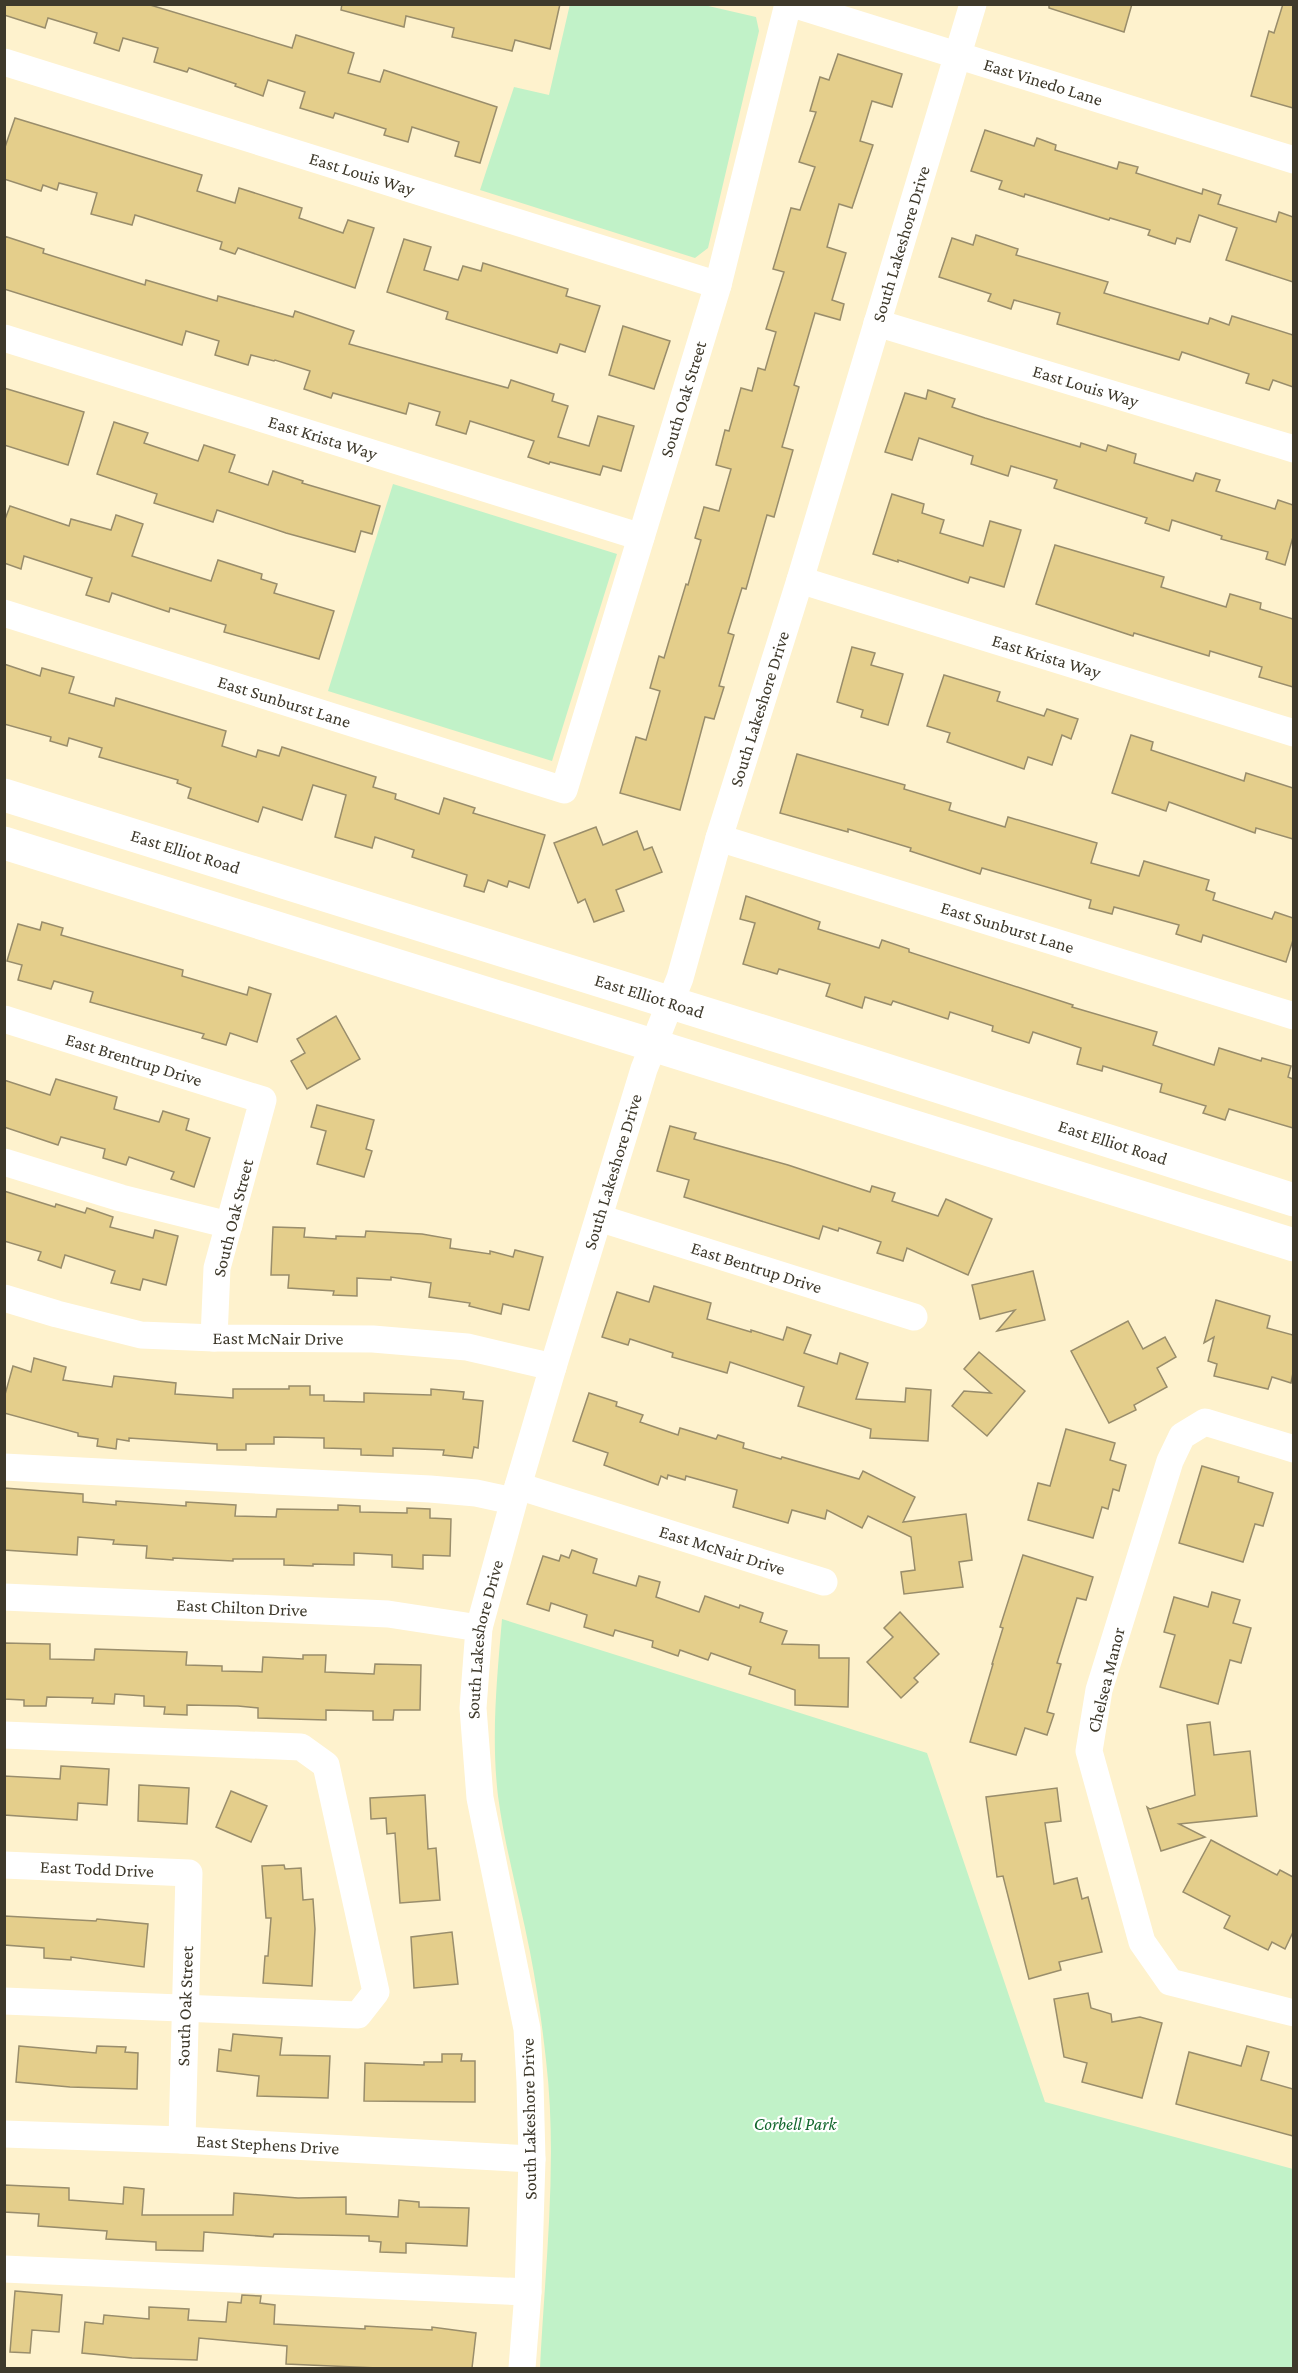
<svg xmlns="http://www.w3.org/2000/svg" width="1298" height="2373" viewBox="0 0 1298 2373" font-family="'Crimson Pro',serif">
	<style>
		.green { fill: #c1f2c8 }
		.building { fill: #e4ce8b; stroke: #998d6b; stroke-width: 1.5 }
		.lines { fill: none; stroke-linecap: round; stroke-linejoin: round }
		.minor { stroke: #fff; stroke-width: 27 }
		.major { stroke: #fff; stroke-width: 33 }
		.labels { text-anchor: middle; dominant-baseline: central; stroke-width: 4.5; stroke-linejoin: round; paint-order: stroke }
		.street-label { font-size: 18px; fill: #3e392b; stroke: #fff }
		.park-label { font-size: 18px; font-style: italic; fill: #14682f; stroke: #fff }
	</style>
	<rect width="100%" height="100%" fill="#fef2cd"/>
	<!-- green -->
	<g class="green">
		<path d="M570,4L704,5L756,17L759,31L708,248L695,258L480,190L514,87L549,95Z"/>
		<path d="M393,484L617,554L552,761L328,691Z"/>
		<path d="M502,1619L927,1753L1045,2102L1293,2169V2368H540C545,2266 558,2162 546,2060C542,2024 537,1987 530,1952C520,1900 505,1849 498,1796C491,1737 497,1678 502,1619Z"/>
	</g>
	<!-- building -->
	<g class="building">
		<path d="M4,4H147L292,48L296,35L354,53L348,73L380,82L384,70L497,107L480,163L455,156L459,142L412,127L408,142L384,135L386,129L335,113L333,118L300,108L305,92L268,80L263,96L235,86L236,84L189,68L187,72L154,62L158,48L123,38L119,51L94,43L97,33L48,18L45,28L4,15Z"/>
		<path d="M342,4H560L550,49L515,40L512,51L452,37L454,28L406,16L404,27L341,10Z"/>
		<path d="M1049,4H1132L1124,32L1049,8Z"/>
		<path d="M1283,4H1293V108L1251,96L1269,31L1274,33Z"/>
		<path d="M838,54L902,74L892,107L872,101L860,141L873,145L852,208L839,204L827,247L846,253L832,300L844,304L840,320L815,313L794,385L799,387L782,447L793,450L774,517L767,515L746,589L742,588L728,633L734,635L719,686L724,687L714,719L705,717L680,810L620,793L636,737L646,740L660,691L650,688L659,656L664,658L686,584L688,585L701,540L695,538L704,507L719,511L731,469L716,465L725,430L729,431L741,388L752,391L758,368L765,370L776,332L766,329L784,272L773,269L791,208L800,210L815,167L799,162L816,112L810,111L820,77L829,80Z"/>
		<path d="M15,118L202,175L197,191L235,203L239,188L302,208L299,218L343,233L348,220L374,228L355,288L238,248L235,254L220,249L222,242L135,215L132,225L91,214L97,193L59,183L57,190L43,185L41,191L4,179V150Z"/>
		<path d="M985,130L1034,146L1037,138L1056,145L1055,150L1117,169L1119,162L1138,167L1136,173L1202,194L1203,189L1221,195L1218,204L1276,222L1279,212L1293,217V282L1226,260L1237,228L1199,215L1190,242L1177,238L1175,244L1148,235L1150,230L1110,218L1109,220L1025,194L1024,197L999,189L1002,181L971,171Z"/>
		<path d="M976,235L1018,249L1016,255L1108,282L1104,293L1208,324L1210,318L1229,325L1232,316L1293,335V387L1273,380L1269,390L1246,383L1249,374L1182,352L1179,360L1057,324L1060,313L1014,300L1011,309L988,301L991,294L939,277L952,238L973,245Z"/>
		<path d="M4,236L44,249L43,253L145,285L146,280L217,301L218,296L293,317L295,311L354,331L349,344L508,388L511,380L554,394L552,401L568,406L558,437L589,446L598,416L634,426L621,471L603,466L600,475L550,462L549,464L528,457L534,441L470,421L466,434L436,425L440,412L409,403L406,414L333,393L331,398L304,389L310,371L275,360L274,361L251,355L248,365L215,355L219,341L186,331L182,345L4,289Z"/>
		<path d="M404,239L431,247L424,270L458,280L463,266L481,271L483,263L568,289L566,296L600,306L585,352L560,344L557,353L514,340L446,319L448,312L387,292Z"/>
		<path d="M623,326L670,341L654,389L609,375Z"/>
		<path d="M4,388L84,412L68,465L4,445Z"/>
		<path d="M928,390L955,399L952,407L985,418L1080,447L1081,443L1106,451L1108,445L1136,454L1134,463L1193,481L1196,473L1220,480L1216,491L1275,509L1278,500L1293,505V537L1285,565L1266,559L1268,552L1221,539L1222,536L1172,520L1169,531L1145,523L1147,518L1054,488L1057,480L1011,466L1008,476L971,464L973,456L919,438L912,460L885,452L905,393L926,399Z"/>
		<path d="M114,422L148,433L144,443L198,461L204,445L235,455L229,472L268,485L273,471L303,481L302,483L380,506L372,534L361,531L355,552L286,533L217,510L213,522L154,503L157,494L97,474Z"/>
		<path d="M892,494L924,504L922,513L944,520L940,533L983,546L990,521L1021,530L1004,587L970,577L968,583L898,560V562L873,554Z"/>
		<path d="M10,506L69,526L71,519L111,530L116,515L143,524L132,556L211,581L218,560L262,574L261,579L277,584L274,593L334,611L319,659L224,632L226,625L170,608L169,612L112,593L109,602L86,595L92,578L24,556L21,569L4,563V522Z"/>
		<path d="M1055,545L1164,577L1161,587L1226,607L1230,594L1261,603L1260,609L1293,619V687L1259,677L1262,667L1210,651L1209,656L1134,633L1133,636L1036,604Z"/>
		<path d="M852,647L875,653L871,665L903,674L888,725L861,717L863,710L837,702Z"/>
		<path d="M4,664L40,676L42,668L74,677L69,693L114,706L116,698L226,731L222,746L256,757L258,750L279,756L282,747L376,777L373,787L396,794L395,799L439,814L444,798L475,808L473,813L545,835L529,888L509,881L507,887L488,880L484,892L464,886L467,875L412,857L414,850L375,837L372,848L335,837L346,795L313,785L302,820L263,807L258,822L188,798L191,788L177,783L178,780L99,757L102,748L69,738L67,746L50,741L51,737L4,724Z"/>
		<path d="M944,675L1000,692L997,701L1044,716L1047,709L1078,719L1071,739L1062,735L1052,765L1028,757L1024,769L947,742L950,733L927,726Z"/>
		<path d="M1131,735L1153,742L1151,750L1244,781L1246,773L1293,788V839L1256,828L1255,833L1169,802L1166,811L1112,793Z"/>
		<path d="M797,754L905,785L904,789L951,803L949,810L1005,827L1008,817L1097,843L1091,863L1139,876L1144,861L1209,880L1206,890L1215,893L1213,900L1272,919L1275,912L1293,918V940L1286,962L1203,935L1201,942L1176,934L1179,925L1114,907L1112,914L1089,908L1091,900L982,868L980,874L910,851L911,848L848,829V832L780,813Z"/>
		<path d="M596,827L603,845L637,831L644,850L652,847L662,872L616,890L624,911L594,922L585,899L578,903L554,843Z"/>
		<path d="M746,896L820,922L818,929L879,948L882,940L909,949V952L1073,1005L1072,1007L1157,1032L1153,1045L1214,1065L1219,1048L1261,1061L1262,1058L1291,1066L1288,1077L1293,1079V1128L1229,1109L1225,1120L1203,1113L1206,1106L1160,1092L1162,1084L1103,1066L1102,1071L1077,1064L1081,1048L1033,1032L1029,1043L992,1031L993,1026L950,1012L948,1019L893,1001L891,1005L865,997L862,1008L826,996L830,984L779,969L777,974L743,964L755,923L740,919Z"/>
		<path d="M42,922L63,928L61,935L183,970L182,976L247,995L249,987L271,994L257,1042L230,1033L226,1045L202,1038L204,1034L90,1002L93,992L54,981L51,989L18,980L22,965L7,961L18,924L40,930Z"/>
		<path d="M336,1016L360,1059L307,1089L291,1061L305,1053L297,1039Z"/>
		<path d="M56,1079L117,1097L114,1109L159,1122L163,1111L189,1119L186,1130L210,1138L194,1187L171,1179L174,1172L129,1157L126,1165L103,1158L105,1149L61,1137L58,1145L4,1127V1080L50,1095Z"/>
		<path d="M317,1105L374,1120L366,1149L372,1151L364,1177L317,1164L326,1131L311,1127Z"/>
		<path d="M670,1126L696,1133L694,1139L788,1165L870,1192L872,1186L895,1193L892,1201L938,1216L946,1199L992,1219L968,1275L907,1248L903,1261L877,1253L881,1242L839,1228L838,1231L823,1226L819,1239L684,1197L689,1180L657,1171Z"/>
		<path d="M4,1191L55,1207L56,1204L85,1213L87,1208L113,1217L110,1227L153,1238L155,1230L178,1236L166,1285L143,1279L140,1290L111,1283L115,1271L65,1255L61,1268L38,1260L41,1252L4,1241Z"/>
		<path d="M273,1227L305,1228L304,1237L336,1239V1236L365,1237L366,1231L422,1234L451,1239L450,1248L490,1254V1251L513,1257L515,1250L543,1257L529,1310L503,1304L501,1314L469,1306L470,1303L429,1297L431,1283L391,1277V1280L357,1278V1296L333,1295L334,1291L288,1288L289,1275H271Z"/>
		<path d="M1033,1271L1045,1320L997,1331L1015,1310L980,1319L972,1285Z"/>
		<path d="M654,1286L711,1303L707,1319L751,1332V1330L783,1340L787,1327L811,1335L804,1353L837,1364L840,1353L868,1363L856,1399L905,1402L906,1388L931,1390L928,1441L870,1438L871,1429L798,1406L804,1387L730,1362L727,1373L672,1357L673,1353L630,1339L628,1345L602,1337L617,1292L649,1302Z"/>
		<path d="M1216,1300L1270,1316L1267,1328L1293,1335V1373L1291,1383L1272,1377L1268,1389L1214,1376L1217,1364L1208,1361L1214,1337L1204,1343Z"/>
		<path d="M1128,1321L1143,1349L1165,1337L1176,1357L1157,1368L1167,1387L1134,1405L1136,1410L1109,1423L1071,1351Z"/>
		<path d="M979,1352L1025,1391L987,1436L952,1406L964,1391L991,1393L964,1369Z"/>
		<path d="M34,1358L66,1367L63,1380L112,1387L114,1376L176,1383L175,1394L233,1398V1389H289V1386H310V1395H324V1401L364,1402V1393L431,1395V1389L464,1392L463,1399L483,1401L478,1448L474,1447L472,1458L443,1455L444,1450L393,1448V1456L361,1455V1449L324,1448V1438L274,1437V1444H246V1450H217V1444L129,1438V1441L117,1439L116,1449L97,1446L98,1439L78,1436V1433L4,1413V1398L13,1366L31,1372Z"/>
		<path d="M589,1393L617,1402L616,1406L643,1415L640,1422L678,1435L680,1428L716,1439L718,1435L744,1443L743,1448L781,1459L782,1457L859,1479L863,1471L915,1497L903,1522L966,1514L972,1560L959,1562L963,1587L904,1594L901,1572L915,1570L911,1537L868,1516L862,1528L827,1510L825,1519L792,1510L788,1523L733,1507L737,1490L686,1476L685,1480L668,1475L667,1479L661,1476L658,1485L604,1465L608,1453L573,1441Z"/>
		<path d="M1066,1429L1115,1443L1110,1460L1126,1465L1119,1491L1113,1489L1108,1509L1102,1507L1093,1538L1028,1520L1038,1483L1050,1486Z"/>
		<path d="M1202,1466L1239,1477L1238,1482L1273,1493L1263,1526L1255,1524L1243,1562L1179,1543Z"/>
		<path d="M4,1488L83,1494V1502L116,1505V1501L186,1506V1502L236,1505L235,1516L276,1517L277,1509L338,1510V1505L360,1506V1512L407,1513V1508L430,1509V1518L451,1519L450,1556L423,1555V1569L392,1567V1555L354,1553V1565L313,1564V1566L284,1565V1559H233V1561L173,1558V1560L146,1558L147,1546L113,1544L114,1540L78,1537L77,1555L4,1550Z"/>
		<path d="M572,1550L597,1559L593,1573L636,1586L639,1576L660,1582L656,1597L699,1612L705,1596L739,1608L740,1605L763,1613L760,1622L787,1631L782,1644L819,1645V1658H849L848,1707L795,1705V1690L749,1674L751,1667L711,1653L708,1660L680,1650L678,1656L652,1647L653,1641L615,1630L613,1636L584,1627L587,1615L551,1603L549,1611L527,1604L543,1556L559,1561L561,1555L569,1558Z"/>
		<path d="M1023,1555L1093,1577L1086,1600L1077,1598L1057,1663L1061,1664L1047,1712L1054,1714L1047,1735L1025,1728L1016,1755L970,1742L993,1664H992L1003,1628L1000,1627Z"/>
		<path d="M1212,1592L1240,1600L1233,1623L1251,1628L1241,1663L1230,1660L1218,1704L1160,1687L1175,1635L1164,1632L1174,1597L1208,1607Z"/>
		<path d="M900,1612L939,1654L914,1678L918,1682L901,1698L867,1662L893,1637L884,1628Z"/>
		<path d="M4,1643L50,1644V1659L94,1660L95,1649L187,1652L186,1665L222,1666V1671L262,1672L263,1657L303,1659V1655H326L325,1672L374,1674L375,1664L421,1665L420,1710H394L393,1720H373V1711L326,1710V1720L258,1718V1708L238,1706L187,1705V1715L164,1714L165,1707L144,1706V1696L115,1694L114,1704L92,1703L93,1698L47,1697L46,1706H24V1700L4,1699Z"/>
		<path d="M1210,1722L1214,1755L1250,1751L1257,1816L1179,1824L1205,1837L1161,1851L1147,1807L1150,1809L1195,1795L1187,1725Z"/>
		<path d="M61,1766L109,1769L107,1805L78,1803L77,1820L4,1815V1776L60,1779Z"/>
		<path d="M139,1785L189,1788L187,1824L138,1821Z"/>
		<path d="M1057,1788L1061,1821L1045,1823L1054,1884L1077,1878L1082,1899L1088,1897L1102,1952L1059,1962L1061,1970L1029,1979L1003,1876L997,1877L986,1797Z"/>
		<path d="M231,1791L267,1806L251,1842L216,1827Z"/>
		<path d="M425,1795L428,1849L436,1848L440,1900L400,1903L395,1833L387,1834L386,1818L371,1819L370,1798Z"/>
		<path d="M1211,1840L1277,1875L1280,1870L1293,1877V1932L1285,1949L1272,1942L1268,1950L1224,1928L1230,1916L1183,1892Z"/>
		<path d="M284,1865L285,1869L301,1868L303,1900L313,1899L315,1929L312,1986L263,1983L265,1956H268L271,1918H266L262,1866Z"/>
		<path d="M4,1916L96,1921L97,1919L148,1924L144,1967L71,1957V1960L44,1958V1948L4,1945Z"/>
		<path d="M452,1932L458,1984L414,1988L411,1937Z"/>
		<path d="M1088,1993L1091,2008L1111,2014L1112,2022L1140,2017L1162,2023L1142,2098L1082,2082L1087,2063L1064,2057L1054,1999Z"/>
		<path d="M233,2034L282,2038L280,2055L330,2056L328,2098L257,2096L259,2076L217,2071L219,2049L231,2051Z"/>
		<path d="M19,2046L96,2053L97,2046L126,2047L125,2052L138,2053L137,2089L70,2087L16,2082Z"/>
		<path d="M1247,2046L1269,2052L1261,2080L1293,2089V2136L1176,2104L1189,2052L1241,2066Z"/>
		<path d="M442,2054H462L461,2061H475V2102L364,2101L365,2063L424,2065V2062H442Z"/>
		<path d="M4,2185L69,2188V2200L123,2204L124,2187L144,2189L142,2215H233L234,2193L298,2198L346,2197V2214L398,2217L399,2200L419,2202V2207L469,2208L467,2246L406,2243V2253L380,2252L381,2242L369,2241V2236L274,2234L273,2237L204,2232L203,2251L156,2250V2242L106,2239L107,2231L38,2226L39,2214L4,2212Z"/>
		<path d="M15,2291L62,2295L59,2332L32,2330L30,2353L10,2352Z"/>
		<path d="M242,2295L261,2296L260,2303L275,2305L274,2324L365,2329V2326L432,2330V2327L476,2333L472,2368H378L286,2364L287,2346L199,2338L197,2360L132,2358L82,2353L85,2322L103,2324L104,2315L149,2319V2307L189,2309L188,2320L226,2322L228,2302L241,2303Z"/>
	</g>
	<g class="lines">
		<!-- minor -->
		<g class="minor">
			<path id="s1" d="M793,4L1294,160"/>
			<path id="s2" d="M4,62L718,285"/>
			<path id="s3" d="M877,323L1294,449"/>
			<path id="s4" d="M4,338L641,537"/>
			<path id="s5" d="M800,580L1294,733"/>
			<path id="s6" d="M4,613L564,790L718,285L788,4"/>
			<path id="s7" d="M719,838L1294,1016"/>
			<path id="s8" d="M4,1019L263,1100L217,1268L214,1338"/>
			<path d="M4,1162L121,1198L229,1225"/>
			<path id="s9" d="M599,1218L914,1317"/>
			<path id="s10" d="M4,1298L57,1314L141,1335L214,1338L373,1339L467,1347L553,1367"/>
			<path d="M1294,1449L1205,1422L1182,1436L1170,1461L1099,1690L1089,1751L1142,1942L1170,1982L1294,2013"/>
			<path d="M4,1467L430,1489L476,1493L513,1501"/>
			<path id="s11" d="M518,1486L824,1582"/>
			<path id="s12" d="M4,1597L388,1614L479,1628"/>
			<path d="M4,1735L301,1747L326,1765L376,1992L358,2015L4,2001"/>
			<path id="s13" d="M4,1865L189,1873L182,2140"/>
			<path id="s14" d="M4,2134L182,2140L532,2159"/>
			<path d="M4,2269L528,2292"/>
			<path id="s15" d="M522,2368L528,2292L532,2159L530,2082L527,2029L480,1798L473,1708L479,1628L518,1486L553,1367L644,1069L680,978L719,838L800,580L973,4"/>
		</g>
		<!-- major -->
		<g class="major">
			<path id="s16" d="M4,795L858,1061L1294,1200"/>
			<path d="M4,843L1294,1245"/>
		</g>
	</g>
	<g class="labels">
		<!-- street labels -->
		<g class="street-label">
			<text stroke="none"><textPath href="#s1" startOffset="262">East Vinedo Lane</textPath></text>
			<text stroke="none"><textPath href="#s2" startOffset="375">East Louis Way</textPath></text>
			<text stroke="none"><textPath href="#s15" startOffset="2193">South Lakeshore Drive</textPath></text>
			<text stroke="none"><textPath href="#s3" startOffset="218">East Louis Way</textPath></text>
			<text stroke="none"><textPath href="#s6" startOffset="996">South Oak Street</textPath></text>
			<text stroke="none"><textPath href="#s4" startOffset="334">East Krista Way</textPath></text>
			<text stroke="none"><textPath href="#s5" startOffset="258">East Krista Way</textPath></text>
			<text stroke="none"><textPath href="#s6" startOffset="294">East Sunburst Lane</textPath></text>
			<text stroke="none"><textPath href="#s15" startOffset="1707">South Lakeshore Drive</textPath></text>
			<text stroke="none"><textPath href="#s16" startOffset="190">East Elliot Road</textPath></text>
			<text stroke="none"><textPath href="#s7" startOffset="302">East Sunburst Lane</textPath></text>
			<text stroke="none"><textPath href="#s16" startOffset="676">East Elliot Road</textPath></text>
			<text stroke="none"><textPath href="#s8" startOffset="136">East Brentrup Drive</textPath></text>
			<text stroke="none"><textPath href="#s16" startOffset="1162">East Elliot Road</textPath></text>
			<text stroke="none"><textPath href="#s15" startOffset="1221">South Lakeshore Drive</textPath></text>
			<text transform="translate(233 1218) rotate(-76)">South Oak Street</text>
			<text stroke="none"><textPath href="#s9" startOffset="165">East Bentrup Drive</textPath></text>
			<text stroke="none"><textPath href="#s10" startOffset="279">East McNair Drive</textPath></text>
			<text stroke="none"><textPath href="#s11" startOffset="214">East McNair Drive</textPath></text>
			<text stroke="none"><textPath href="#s12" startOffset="238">East Chilton Drive</textPath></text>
			<text stroke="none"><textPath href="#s15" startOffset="735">South Lakeshore Drive</textPath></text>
			<text transform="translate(1106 1680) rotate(-76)">Chelsea Manor</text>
			<text stroke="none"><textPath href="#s13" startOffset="93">East Todd Drive</textPath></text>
			<text transform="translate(185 2006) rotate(-88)">South Oak Street</text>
			<text transform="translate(529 2119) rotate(-91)">South Lakeshore Drive</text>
			<text stroke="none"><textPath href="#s14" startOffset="264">East Stephens Drive</textPath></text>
		</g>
		<!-- park labels -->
		<g class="park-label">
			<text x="795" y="2124">Corbell Park</text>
		</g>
	</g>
	<!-- border -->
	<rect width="1298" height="2373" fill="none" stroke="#3e392b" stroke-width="12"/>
</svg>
